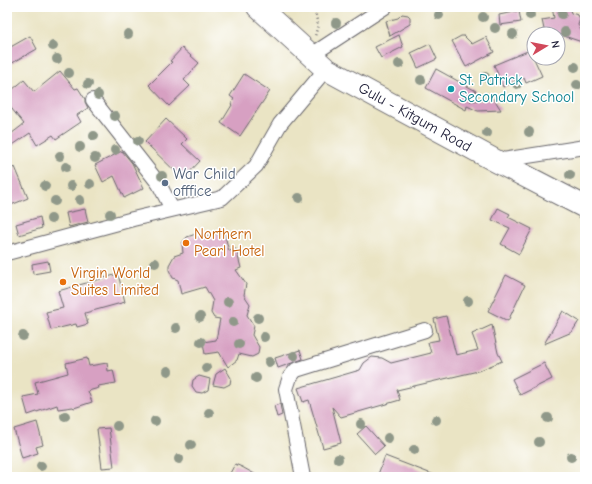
<svg xmlns="http://www.w3.org/2000/svg" width="592" height="484" viewBox="0 0 592 484" font-family="'Comic Neue',sans-serif">
	<style>
		.building { fill: #d7a0c2 }
		.lines { fill: none; stroke-linecap: round; stroke-linejoin: round }
		.minor-casing { stroke: #68666b; stroke-width: 16 }
		.primary-casing { stroke: #68666b; stroke-width: 24 }
		.path { stroke: #68666b; stroke-width: 2.5; stroke-dasharray: 1 3; stroke-linecap: butt }
		.minor { stroke: #fff; stroke-width: 14 }
		.primary { stroke: #fff; stroke-width: 22 }
		.tree { fill: #8f9889 }
		.culture-dot { fill: #0f9aa8; stroke: #fff; stroke-width: 1.5 }
		.service-dot { fill: #5c6f8a; stroke: #fff; stroke-width: 1.5 }
		.food-dot { fill: #e8710a; stroke: #fff; stroke-width: 1.5 }
		.labels { text-anchor: middle; dominant-baseline: central; stroke-width: 3; stroke-linejoin: round; paint-order: stroke }
		.culture-label { font-size: 15px; fill: #0d838f; stroke: #fff; text-anchor: start }
		.street-label { font-size: 15px; fill: #22223b; stroke: #fff }
		.service-label { font-size: 15px; fill: #4e5e75; stroke: #fff; text-anchor: start }
		.food-label { font-size: 15px; fill: #c56008; stroke: #fff; text-anchor: start }
	</style>
	<rect width="100%" height="100%" fill="#fff"/>
	<filter id="ink" filterUnits="userSpaceOnUse"><feTurbulence type="fractalNoise" baseFrequency=".025" numOctaves="2"/><feDisplacementMap in="SourceGraphic" scale="8" xChannelSelector="R" yChannelSelector="G"/><feConvolveMatrix kernelMatrix="1 2 1 2 8 2 1 2 1" color-interpolation-filters="sRGB"/></filter>
	<filter id="wash" filterUnits="userSpaceOnUse"><feTurbulence type="fractalNoise" baseFrequency=".012" numOctaves="4" result="noise"/><feDisplacementMap in="SourceGraphic" scale="16" xChannelSelector="R" yChannelSelector="G"/><feGaussianBlur stdDeviation="0.9" result="paint"/><feColorMatrix in="noise" values="0 0 0 0 0 0 0 0 0 0 0 0 0 0 0 0 0 1.4 0 .05"/><feComposite in="paint" operator="in"/></filter>
	<g filter="url(#wash)">
		<rect width="100%" height="100%" fill="#eae4c4"/>
		<g id="blocks">
			<!-- building -->
			<g class="building">
				<path d="M552,7H569L571,13L578,15L580,19L578,25L585,37V43L558,34H545L542,20L554,18Z"/>
				<path d="M519,11L521,22L500,25L499,15Z"/>
				<path d="M402,14L408,15L410,17V24L390,36L386,21L398,18Z"/>
				<path d="M399,35L403,47L381,58L375,47Z"/>
				<path d="M30,36L37,49L7,66V49Z"/>
				<path d="M461,36H464L472,44L486,37L494,52L466,67L452,41Z"/>
				<path d="M430,44L437,59L418,68L411,53Z"/>
				<path d="M182,48L199,63L184,80L190,86L169,106L149,85L172,62L170,61Z"/>
				<path d="M530,50L542,76L526,83L524,78L503,87L494,65Z"/>
				<path d="M436,69L476,91L470,101L494,99L501,110L478,111L467,106L466,110L426,88Z"/>
				<path d="M60,71L75,89L78,88L85,99V102L88,108L77,115L81,122L56,139L53,135L37,145L30,133L7,149V137L24,124L7,103V94L24,80L34,92Z"/>
				<path d="M244,74L270,91L240,136L221,123L232,105L231,104L234,99L230,96Z"/>
				<path d="M166,119L187,139L182,144L200,161L183,179L145,142Z"/>
				<path d="M122,151L132,163L144,188L124,198L114,176L103,182L95,165Z"/>
				<path d="M15,167L28,198L11,205L7,196V170Z"/>
				<path d="M498,208L510,214L508,217L532,229L519,254L501,244L510,228L492,220Z"/>
				<path d="M85,209L88,222L69,227L66,213Z"/>
				<path d="M40,217L42,228L19,235L16,224Z"/>
				<path d="M224,232L229,251L236,249L241,268L236,270L246,284L244,295L250,304L247,315L254,326L252,335L259,347L258,354L252,357L239,354L237,360L228,367L219,352L205,354L203,342L216,340L220,319L214,318L211,313L213,301L205,287L181,294L178,280L173,278L169,270V265L174,256L183,253L182,243L187,237L196,234L204,237Z"/>
				<path d="M48,261L50,271L33,274L32,264Z"/>
				<path d="M118,274L125,302L85,313L88,324L77,327L76,324L51,330L46,312L63,308L58,291Z"/>
				<path d="M506,275L525,285L508,321L488,311Z"/>
				<path d="M563,311L579,321L572,332L544,344Z"/>
				<path d="M446,316L456,355L478,350L472,334L492,325L498,353L502,361L478,371L397,390L400,400L341,417L332,407L341,443L323,448L309,400L303,402L298,388L360,370L364,363L372,357L382,358L391,363L431,353L428,342L439,340L434,319Z"/>
				<path d="M300,350L303,359L278,368L275,358Z"/>
				<path d="M87,358L89,366L107,363L108,371L113,370L116,383L98,386L99,388L88,391L92,402L74,408L73,407L58,409L57,405L28,415L23,397L38,394L35,382L68,373L66,363Z"/>
				<path d="M544,363L552,379L520,395L512,379Z"/>
				<path d="M225,368L231,378L230,384L224,387L213,385L216,374Z"/>
				<path d="M199,376L210,379L208,390L202,393L196,392L192,386L193,380Z"/>
				<path d="M280,404L282,415L277,417L274,406Z"/>
				<path d="M37,422L43,445L36,447L38,453L22,458L14,429Z"/>
				<path d="M366,426L384,446L375,454L357,434Z"/>
				<path d="M109,428L114,467L102,468L97,429Z"/>
				<path d="M385,456L437,476V477H377Z"/>
				<path d="M235,464L242,467L260,477H228Z"/>
			</g>
		</g>
	</g>
	<g filter="url(#ink)">
		<use href="#blocks" fill-opacity="0" stroke="#68666b" stroke-width="1"/>
		<g class="lines">
			<!-- minor casing -->
			<g class="minor-casing">
				<g id="minor">
					<path d="M310,56L385,7"/>
					<path d="M93,100L159,184L172,209"/>
					<path d="M496,161L585,147"/>
					<path d="M7,253L133,219L222,198L256,166L280,124L326,69"/>
					<path d="M303,477L286,389L290,377L296,370L425,330"/>
				</g>
			</g>
			<!-- primary casing -->
			<g class="primary-casing">
				<path id="primary" d="M258,7L326,69L496,161L585,207"/>
			</g>
			<!-- path -->
			<path class="path" d="M314,7L318,25L315,36"/>
			<!-- minor -->
			<use href="#minor" class="minor"/>
			<!-- primary -->
			<use href="#primary" class="primary"/>
		</g>
		<!-- trees -->
		<g class="tree">
			<circle cx="562" cy="14" r="5"/>
			<circle cx="439" cy="15" r="5"/>
			<circle cx="530" cy="15" r="5"/>
			<circle cx="483" cy="17" r="5"/>
			<circle cx="336" cy="23" r="5"/>
			<circle cx="495" cy="28" r="5"/>
			<circle cx="565" cy="32" r="5"/>
			<circle cx="128" cy="34" r="5"/>
			<circle cx="513" cy="34" r="5"/>
			<circle cx="53" cy="46" r="5"/>
			<circle cx="57" cy="59" r="5"/>
			<circle cx="399" cy="64" r="5"/>
			<circle cx="575" cy="67" r="5"/>
			<circle cx="69" cy="73" r="5"/>
			<circle cx="485" cy="77" r="5"/>
			<circle cx="421" cy="80" r="5"/>
			<circle cx="88" cy="84" r="5"/>
			<circle cx="517" cy="84" r="5"/>
			<circle cx="577" cy="85" r="5"/>
			<circle cx="98" cy="95" r="5"/>
			<circle cx="115" cy="116" r="5"/>
			<circle cx="529" cy="132" r="5"/>
			<circle cx="487" cy="133" r="5"/>
			<circle cx="94" cy="136" r="5"/>
			<circle cx="138" cy="141" r="5"/>
			<circle cx="80" cy="147" r="5"/>
			<circle cx="115" cy="150" r="5"/>
			<circle cx="60" cy="156" r="5"/>
			<circle cx="95" cy="158" r="5"/>
			<circle cx="66" cy="167" r="5"/>
			<circle cx="570" cy="175" r="5"/>
			<circle cx="162" cy="176" r="5"/>
			<circle cx="90" cy="184" r="5"/>
			<circle cx="45" cy="186" r="5"/>
			<circle cx="71" cy="186" r="5"/>
			<circle cx="299" cy="198" r="5"/>
			<circle cx="80" cy="200" r="5"/>
			<circle cx="55" cy="201" r="5"/>
			<circle cx="110" cy="214" r="5"/>
			<circle cx="51" cy="219" r="5"/>
			<circle cx="155" cy="263" r="5"/>
			<circle cx="468" cy="301" r="5"/>
			<circle cx="228" cy="302" r="5"/>
			<circle cx="200" cy="317" r="5"/>
			<circle cx="258" cy="318" r="5"/>
			<circle cx="233" cy="322" r="5"/>
			<circle cx="176" cy="328" r="5"/>
			<circle cx="23" cy="336" r="5"/>
			<circle cx="264" cy="337" r="5"/>
			<circle cx="201" cy="342" r="5"/>
			<circle cx="239" cy="344" r="5"/>
			<circle cx="294" cy="356" r="5"/>
			<circle cx="269" cy="362" r="5"/>
			<circle cx="206" cy="368" r="5"/>
			<circle cx="168" cy="371" r="5"/>
			<circle cx="256" cy="378" r="5"/>
			<circle cx="209" cy="413" r="5"/>
			<circle cx="65" cy="416" r="5"/>
			<circle cx="548" cy="418" r="5"/>
			<circle cx="436" cy="420" r="5"/>
			<circle cx="155" cy="421" r="5"/>
			<circle cx="361" cy="424" r="5"/>
			<circle cx="117" cy="426" r="5"/>
			<circle cx="388" cy="438" r="5"/>
			<circle cx="539" cy="442" r="5"/>
			<circle cx="191" cy="445" r="5"/>
			<circle cx="414" cy="450" r="5"/>
			<circle cx="571" cy="457" r="5"/>
			<circle cx="179" cy="459" r="5"/>
			<circle cx="338" cy="459" r="5"/>
			<circle cx="41" cy="466" r="5"/>
		</g>
	</g>
	<!-- markers -->
	<circle class="culture-dot" cx="451" cy="89" r="4"/>
	<circle class="service-dot" cx="165" cy="183" r="4"/>
	<g class="food-dot">
		<circle cx="186" cy="243" r="4"/>
		<circle cx="63" cy="282" r="4"/>
	</g>
	<g class="labels">
		<!-- culture labels -->
		<g class="culture-label">
			<text x="459" y="80">St. Patrick<tspan x="459" dy="17">Secondary School</tspan></text>
		</g>
		<!-- street labels -->
		<g class="street-label">
			<text transform="translate(415 117) rotate(29)">Gulu - Kitgum Road</text>
		</g>
		<!-- service labels -->
		<g class="service-label">
			<text x="173" y="174">War Child<tspan x="173" dy="17">offfice</tspan></text>
		</g>
		<!-- food labels -->
		<g class="food-label">
			<text x="194" y="234">Northern<tspan x="194" dy="17">Pearl Hotel</tspan></text>
			<text x="71" y="273">Virgin World<tspan x="71" dy="17">Suites Limited</tspan></text>
		</g>
	</g>
	<!-- margin -->
	<rect width="592" height="484" fill="none" stroke="#fff" stroke-width="24"/>
	<!-- north arrow -->
	<g transform="translate(546 46) rotate(80)"><circle r="19" fill="#ffffff" stroke="#a7a7b1"/>
	<path d="M0-3L7 15L0 10L-7 15Z" fill="#d1495b"/>
	<text y="-6" font-size="11" font-weight="bold" text-anchor="middle" fill="#22223b">N</text>
	</g>
</svg>
